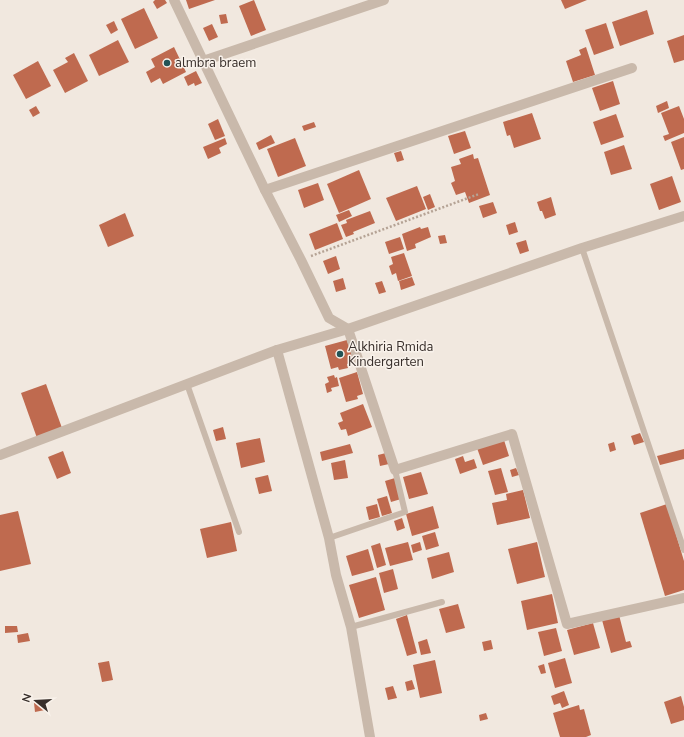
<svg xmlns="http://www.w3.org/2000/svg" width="684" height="737" viewBox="0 0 684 737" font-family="'Nunito Sans',sans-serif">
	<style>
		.building { fill: #bf6a4f }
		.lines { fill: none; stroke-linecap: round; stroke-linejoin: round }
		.path { stroke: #b5a395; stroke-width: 2.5; stroke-dasharray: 2 2; stroke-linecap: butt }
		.lane { stroke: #c9b9ab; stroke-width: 6 }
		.street { stroke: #c9b9ab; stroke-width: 10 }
		.poi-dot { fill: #225356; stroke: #f9f2eb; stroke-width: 1.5 }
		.labels { text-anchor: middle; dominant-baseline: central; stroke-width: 3; stroke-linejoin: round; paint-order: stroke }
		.poi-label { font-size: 13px; fill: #372e2a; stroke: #f9f2eb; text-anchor: start }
	</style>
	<rect width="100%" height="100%" fill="#f1e8df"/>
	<!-- building -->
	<g class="building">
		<path d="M155,0H165L167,3L157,9L153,2Z"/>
		<path d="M186,0H215L189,9Z"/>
		<path d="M254,0L266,30L251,36L239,6Z"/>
		<path d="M561,0H587L565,9Z"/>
		<path d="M144,8L158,38L135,49L121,19Z"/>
		<path d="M647,10L654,34L620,46L612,22Z"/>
		<path d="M226,14L228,23L221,24L219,15Z"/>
		<path d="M114,21L118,30L111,34L106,25Z"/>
		<path d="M606,23L614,48L594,55L585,30Z"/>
		<path d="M212,24L218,37L209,41L203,28Z"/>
		<path d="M684,35V60L674,63L667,41Z"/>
		<path d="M118,40L129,62L99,76L89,55Z"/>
		<path d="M174,47L186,72L163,84L160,78L151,83L146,72L155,67L151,59Z"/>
		<path d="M586,47L595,75L573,82L566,61L581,55L579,50Z"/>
		<path d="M74,53L88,81L65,93L53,70L68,62L65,58Z"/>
		<path d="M38,61L51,86L26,99L13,75Z"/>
		<path d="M196,71L202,83L195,86L194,83L188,86L184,77Z"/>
		<path d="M613,81L620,104L600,111L592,88Z"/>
		<path d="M667,101L669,108L658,113L656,106Z"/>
		<path d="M36,106L40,113L33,117L29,110Z"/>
		<path d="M679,106L684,119V133L665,141L663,136L669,134L661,113Z"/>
		<path d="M532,113L541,139L514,148L510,135L507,136L503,122Z"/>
		<path d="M616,114L624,137L601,145L593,122Z"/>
		<path d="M218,119L225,136L215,140L208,124Z"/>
		<path d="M314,122L316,127L304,131L302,126Z"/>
		<path d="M465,131L471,148L454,154L448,136Z"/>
		<path d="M271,135L275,143L259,150L256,143Z"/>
		<path d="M684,137V169L681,170L671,142Z"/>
		<path d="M225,138L227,144L219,148L221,153L208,159L203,147Z"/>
		<path d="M295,138L306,166L278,177L267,149Z"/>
		<path d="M624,145L632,169L611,175L604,152Z"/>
		<path d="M401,151L404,160L397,162L394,153Z"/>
		<path d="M473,154L474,159L478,158L490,195L469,203L465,192L456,195L451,183L455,181L451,167L461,164L459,159Z"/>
		<path d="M359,170L371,199L339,213L327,184Z"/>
		<path d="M672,176L681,202L659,210L650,184Z"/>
		<path d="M318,183L324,200L304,208L298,190Z"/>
		<path d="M417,186L426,209L396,221L386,198Z"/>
		<path d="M430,194L435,207L428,210L423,197Z"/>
		<path d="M551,197L556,215L545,219L542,211H540L537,202Z"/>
		<path d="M493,202L497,213L483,218L479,206Z"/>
		<path d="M349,210L352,216L339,222L336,215Z"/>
		<path d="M370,211L375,223L353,232L354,234L346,237L341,225L347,223L346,220Z"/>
		<path d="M125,213L134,236L108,247L99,225Z"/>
		<path d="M515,222L518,232L509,235L506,225Z"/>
		<path d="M337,223L343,239L315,250L309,234Z"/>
		<path d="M420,227L421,229L428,227L431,237L415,244L416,248L407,251L402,234Z"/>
		<path d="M445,235L447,243L440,244L438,236Z"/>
		<path d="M400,237L404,249L389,254L385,242Z"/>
		<path d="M526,240L529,251L520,254L516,243Z"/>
		<path d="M404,253L412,276L398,281L396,273L392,275L389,266L393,264L391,257Z"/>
		<path d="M336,256L340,269L328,274L323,261Z"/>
		<path d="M412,277L415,285L401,290L399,281Z"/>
		<path d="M343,278L346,289L336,292L333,281Z"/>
		<path d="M382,281L386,292L379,294L375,283Z"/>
		<path d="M347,340L354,362L347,364L348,368L339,370L338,367L331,369L325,346Z"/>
		<path d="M357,372L363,394L357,396L358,399L346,402L339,378Z"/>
		<path d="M334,375L335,378L337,377L339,386L331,388L332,391L327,393L325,384L329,382L327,377Z"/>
		<path d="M46,384L62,428L37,438L21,393Z"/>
		<path d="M363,404L372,427L348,436L346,429L341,430L338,423L343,421L340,413Z"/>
		<path d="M223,427L226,439L216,441L213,430Z"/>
		<path d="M640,433L644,442L634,445L631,436Z"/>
		<path d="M260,438L265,462L241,468L236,443Z"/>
		<path d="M504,440L509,456L483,465L477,448Z"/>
		<path d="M614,442L616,450L610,452L608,444Z"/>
		<path d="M350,444L353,453L322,461L320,452Z"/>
		<path d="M684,449V459L660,465L657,456Z"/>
		<path d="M63,451L71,473L57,479L48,457Z"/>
		<path d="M386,453L389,464L380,466L378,455Z"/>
		<path d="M463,456L465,462L474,459L477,468L460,474L455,459Z"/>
		<path d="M345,460L348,478L334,480L331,463Z"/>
		<path d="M501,468L508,492L495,495L488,471Z"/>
		<path d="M516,468L519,475L512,477L510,470Z"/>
		<path d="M421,472L428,494L409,499L403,477Z"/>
		<path d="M268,475L272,491L259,494L255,478Z"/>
		<path d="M395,478L401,499L391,502L385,481Z"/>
		<path d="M523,490L530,518L497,525L492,503L507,500L506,494Z"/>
		<path d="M387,496L392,513L382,516L377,499Z"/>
		<path d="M377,504L380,517L369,520L366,507Z"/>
		<path d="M667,504L684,561V590L665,596L640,513Z"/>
		<path d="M433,506L439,528L412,536L406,514Z"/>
		<path d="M18,511L31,564L0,571V515Z"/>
		<path d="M402,518L405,528L397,531L394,521Z"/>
		<path d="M231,522L237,551L207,558L200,529Z"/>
		<path d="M435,532L439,546L426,550L422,536Z"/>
		<path d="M408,542L413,560L390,566L385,548Z"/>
		<path d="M420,542L422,550L413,553L411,545Z"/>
		<path d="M537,542L545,577L517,584L508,549Z"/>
		<path d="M380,543L386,565L377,568L371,546Z"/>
		<path d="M368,549L374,570L352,576L346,556Z"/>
		<path d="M449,552L454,572L432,579L427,558Z"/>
		<path d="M393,569L398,589L384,593L379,573Z"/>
		<path d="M376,577L385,610L359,618L349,585Z"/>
		<path d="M552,594L558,623L527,630L521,601Z"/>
		<path d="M458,604L465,628L446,633L439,609Z"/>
		<path d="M407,615L417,653L407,656L396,619Z"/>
		<path d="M619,615L626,642L630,641L632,647L611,653L602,620Z"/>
		<path d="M593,623L600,648L574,655L567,630Z"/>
		<path d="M5,626H17L18,632L5,633Z"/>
		<path d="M556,628L562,651L544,656L538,632Z"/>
		<path d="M28,633L30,641L18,643L17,635Z"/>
		<path d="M427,639L431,653L421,655L418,642Z"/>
		<path d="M491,640L493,649L484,651L482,642Z"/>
		<path d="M565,658L572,683L555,688L548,663Z"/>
		<path d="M435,660L442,693L420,698L413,665Z"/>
		<path d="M109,661L113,680L102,682L98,663Z"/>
		<path d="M544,664L546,673L541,674L538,666Z"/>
		<path d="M412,680L415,689L407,691L405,682Z"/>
		<path d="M393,686L397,698L388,700L385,688Z"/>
		<path d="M564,691L569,705L562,708L560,703L554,705L551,696Z"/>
		<path d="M681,696L684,707V720L671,724L664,702Z"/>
		<path d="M44,701L45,710L35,712L34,703Z"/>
		<path d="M579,705L580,710L584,709L591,735L586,737H560L553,713Z"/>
		<path d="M486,713L488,719L480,721L479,715Z"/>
	</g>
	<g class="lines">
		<!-- path -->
		<path class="path" d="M311,256L479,194"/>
		<!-- lane -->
		<g class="lane">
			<path d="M582,248L684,550"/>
			<path d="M187,384L239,532"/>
			<path d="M329,538L405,512L395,470"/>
			<path d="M351,627L442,602"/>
		</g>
		<!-- street -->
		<g class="street">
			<path d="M174,0L265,190L301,260L329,318L348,329L395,470L512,434L567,624L684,598"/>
			<path d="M203,61L384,0"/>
			<path d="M265,190L632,68"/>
			<path d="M277,350L329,538L336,575L351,627L370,737"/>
			<path d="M0,455L277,350L348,329L582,248L684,216"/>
		</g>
	</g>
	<!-- markers -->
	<g class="poi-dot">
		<circle cx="167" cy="63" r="4"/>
		<circle cx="340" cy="354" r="4"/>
	</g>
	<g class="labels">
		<!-- poi labels -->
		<g class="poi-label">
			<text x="175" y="63">almbra braem</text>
			<text x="348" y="347">Alkhiria Rmida<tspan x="348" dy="15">Kindergarten</tspan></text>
		</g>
	</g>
	<!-- north arrow -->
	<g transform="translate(36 701) rotate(288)" stroke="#f9f2eb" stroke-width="3" paint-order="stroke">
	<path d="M0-3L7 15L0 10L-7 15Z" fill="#372e2a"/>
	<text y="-6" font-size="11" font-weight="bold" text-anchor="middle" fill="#372e2a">N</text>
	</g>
</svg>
